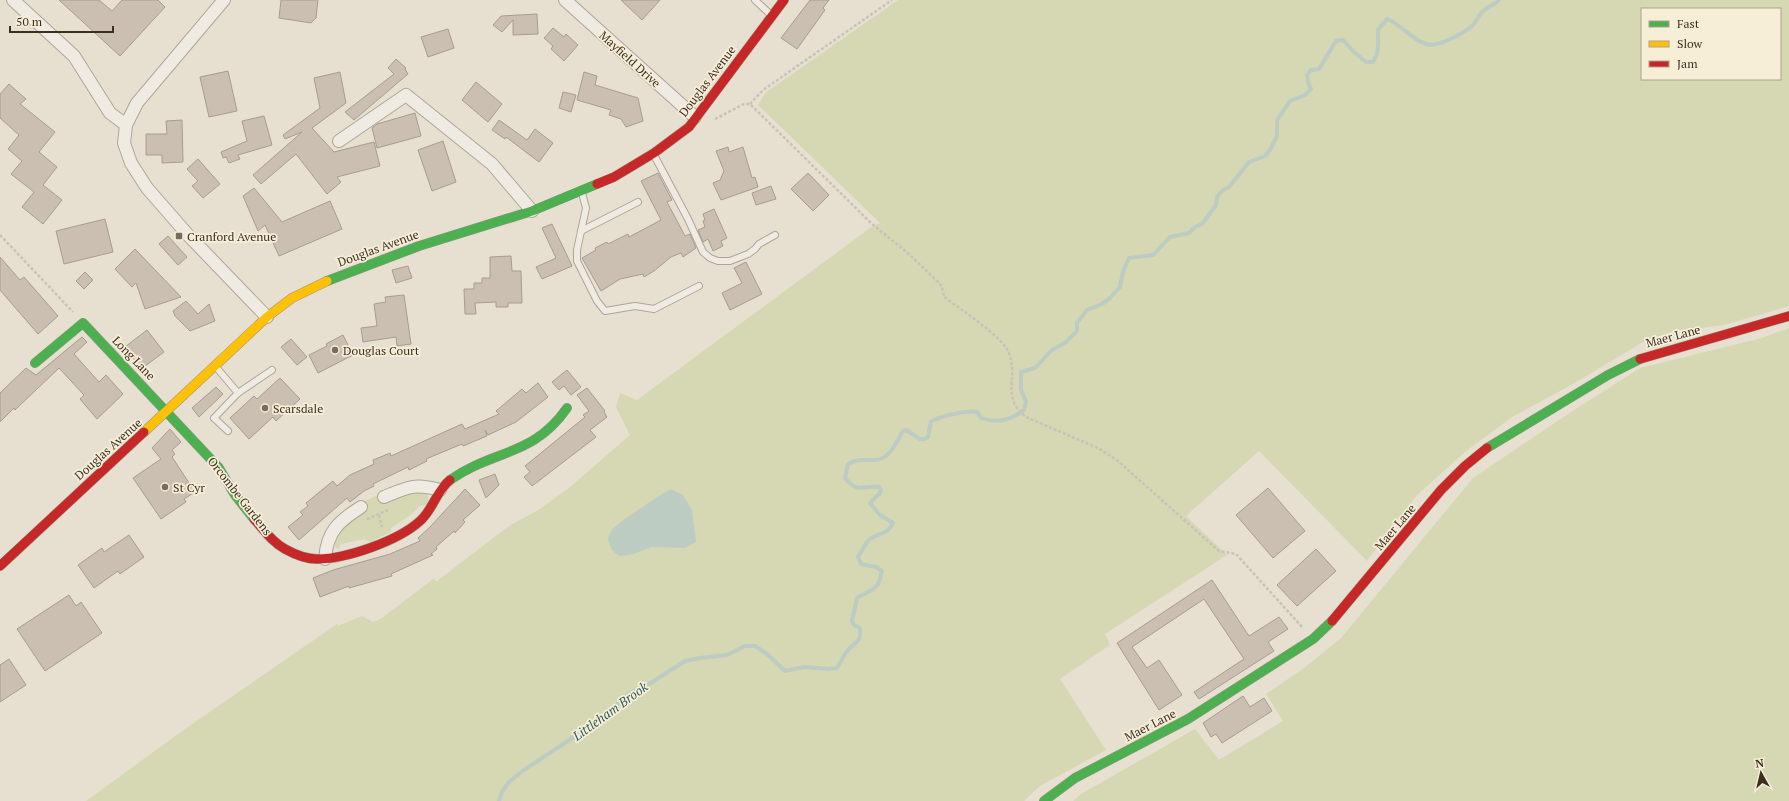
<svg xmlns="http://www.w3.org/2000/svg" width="1789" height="801" viewBox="0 0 1789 801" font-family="'PT Serif',serif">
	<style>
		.green { fill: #d6d7b3; fill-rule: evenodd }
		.water { fill: #bcccc2 }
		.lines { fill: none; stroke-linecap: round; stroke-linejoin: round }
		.stream { stroke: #bcccc2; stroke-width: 4 }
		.building { fill: #cbbfb2; stroke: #a89c90 }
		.lane-casing { stroke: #ada599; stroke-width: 8 }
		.street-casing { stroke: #ada599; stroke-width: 14 }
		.fast-casing { stroke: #9c958a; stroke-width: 10 }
		.slow-casing { stroke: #9c958a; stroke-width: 10 }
		.jam-casing { stroke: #9c958a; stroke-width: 10 }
		.path { stroke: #c8c2b9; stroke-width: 2.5; stroke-dasharray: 3 2; stroke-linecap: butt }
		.lane { stroke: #efebe3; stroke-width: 6 }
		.street { stroke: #efebe3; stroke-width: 12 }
		.fast { stroke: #4caf50; stroke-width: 9 }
		.slow { stroke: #ffc107; stroke-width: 9 }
		.jam { stroke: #c62828; stroke-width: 9 }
		.poi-dot { fill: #786c5e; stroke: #f7eed8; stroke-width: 1.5 }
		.labels { text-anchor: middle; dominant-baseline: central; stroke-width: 3.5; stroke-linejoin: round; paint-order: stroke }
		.street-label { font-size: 12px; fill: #3d2e20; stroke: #f7eed8 }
		.poi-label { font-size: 12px; fill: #3d2e20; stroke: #f7eed8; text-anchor: start }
		.water-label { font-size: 13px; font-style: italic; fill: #2f5d5a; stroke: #f7eed8 }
	</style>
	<rect width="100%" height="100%" fill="#e7e0d1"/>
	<!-- green -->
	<g class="green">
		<path d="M898,0H1789V306L1724,325L1670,332L1643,342L1573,384L1512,417L1465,452L1416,496L1367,561L1259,451L1186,516L1227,555L1105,634L1110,645L1060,679L1106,750L1040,786L1024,801H86L185,729L337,624L338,626L362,616L373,622L382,618L433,579L437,581L509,526L540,509L570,487L630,435L616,407L620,393L637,400L870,228L880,223L758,105L765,93ZM1642,9H1780V79H1642Z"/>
		<path d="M1789,328V801H1073L1081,794L1195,729L1219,760L1283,721L1266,694L1304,668L1341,638L1473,478L1571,412L1640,368L1762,338Z"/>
		<path d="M428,490V505L419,506L412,514L391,528V532L370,542L364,539L341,544L338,549L336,548L334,541C341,527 353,516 367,509L363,502L378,495L380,502L398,495Z"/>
	</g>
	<!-- water -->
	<path class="water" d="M671,489L683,495L692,510L696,542L685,548L651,547L634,554L619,556L612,550L608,539C609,536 610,533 612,530C616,524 664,492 671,489Z"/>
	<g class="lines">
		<!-- stream -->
		<path class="stream" d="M499,801L502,792L509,782L524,770L601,719L630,693L649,684L685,661L700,658L727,655L745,646H755L767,654L785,671L804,667L829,669L837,668C841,662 844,654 849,649C858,640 861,642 860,628L854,625L852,621L857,598C874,587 877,593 882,571L876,567L861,564L858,557C861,552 865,544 869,540C878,532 887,536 893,523L880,515L870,503L880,493L881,490L879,487C863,485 858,494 845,478L848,464C857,459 863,460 873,460C890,461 896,442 903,431L906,430L920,439H925L928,437L931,422C939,416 968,410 977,412L981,418C997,424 1011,420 1024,410L1026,402L1021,390V372L1035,368L1052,350L1066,342L1077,331V323L1087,310L1102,304L1109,299L1120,287L1123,272L1129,258L1153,255L1170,237L1189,233L1195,227L1202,224L1216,205L1217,197L1222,191L1229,187L1249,162L1265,156L1270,150L1277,136V120L1290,101L1305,95L1311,89L1308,82L1307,75L1311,70L1319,69L1336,41L1343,40L1354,52L1366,62H1373C1380,52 1378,41 1378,30L1387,19C1402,25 1411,39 1426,44C1437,48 1462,34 1471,27C1476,23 1478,16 1482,12C1487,6 1495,6 1499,0"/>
	</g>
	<!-- building -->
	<g class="building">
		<path d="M59,0H99L112,11L122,0H158L165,7L120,56Z"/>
		<path d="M281,0H318L316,18L311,23L279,18Z"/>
		<path d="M621,0H660L642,20Z"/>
		<path d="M810,0H829L823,8L825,10L797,49L781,38Z"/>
		<path d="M537,14L538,34L513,35V20L502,32L493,25L501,16Z"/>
		<path d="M553,28L564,37L566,34L578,45L564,61L551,49L553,46L544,38Z"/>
		<path d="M448,29L454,48L428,57L421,37Z"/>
		<path d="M396,59L406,68L405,69L408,74L354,120L345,112L394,74L388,68Z"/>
		<path d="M228,71L237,111L209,117L200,77Z"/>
		<path d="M340,72L346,103L312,128L334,152L374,142L380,166L337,177L341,182L327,194L296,154L261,184L253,175L302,132L285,139L283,135L320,108L314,78Z"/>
		<path d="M584,72L597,76L595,85L638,98L643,121L626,127L621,119L609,115L611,110L577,100Z"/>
		<path d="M476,82L502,104L488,122L462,100Z"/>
		<path d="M9,84L26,99L20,104L55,132L39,152L57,167L43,185L62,200L43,224L22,207L34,192L11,174L22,161L8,149L19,135L0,118V94Z"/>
		<path d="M563,92L576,95L571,112L559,108Z"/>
		<path d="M415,113L421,136L377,148L372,128L377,124Z"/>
		<path d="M264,116L272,145L238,155L240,159L229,163L226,157L223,158L221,152L247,141L242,121Z"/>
		<path d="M182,120L183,162L162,163V155H146V134H167L166,121Z"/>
		<path d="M499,120L527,140L535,129L553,143L539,162L506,137L505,139L492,130Z"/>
		<path d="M443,141L456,182L432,191L418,150Z"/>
		<path d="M728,147L729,152L743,147L752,178L755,177L758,187L721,200L713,183L720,180L724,171L716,151Z"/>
		<path d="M198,159L220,184L203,198L192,186L198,181L187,169Z"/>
		<path d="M658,173L672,200L667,202L685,236L690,234L696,248L683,257L681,253L671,257L654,271L644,277L643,274L620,279L601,291L582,258L596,250L595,248L607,242L608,244L628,234L629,237L661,220L641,181Z"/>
		<path d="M808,173L829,195L813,211L791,189Z"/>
		<path d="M771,186L776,199L756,205L752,193Z"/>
		<path d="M254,188L282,222L330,201L342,229L279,256L265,225L258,231L243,196Z"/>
		<path d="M714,209L727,238L721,241L723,246L713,251L708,239L703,242L698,230L705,227L703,221L705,220L703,214Z"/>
		<path d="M105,219L113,252L64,264L56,231Z"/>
		<path d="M552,224L572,266L542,279L536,267L556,258L542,228Z"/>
		<path d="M168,236L187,257L178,265L159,244Z"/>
		<path d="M135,249L181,297L145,309L136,283L132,287L115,269Z"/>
		<path d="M511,256L512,271H521L522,303H508V307H496V302L475,303L476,314H465L464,289H474V283H482V278H490V257Z"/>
		<path d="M0,257L20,280L24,277L58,316L38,334L0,290Z"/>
		<path d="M746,262L762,294L730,310L722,293L742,283L734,268Z"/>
		<path d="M408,266L412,278L396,283L392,270Z"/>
		<path d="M85,272L93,280L84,289L76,281Z"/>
		<path d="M404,295L411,344L397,346L396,337L363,342L361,328L377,326L374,304L386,302L385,297Z"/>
		<path d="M186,301L198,314L209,304L215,321L190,331L175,316L173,311Z"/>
		<path d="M147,330L164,352L141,369L125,347Z"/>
		<path d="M343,335L353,355L318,373L309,355L327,346L326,344Z"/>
		<path d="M82,337L87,342L74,354L99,382L106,375L123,394L97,419L80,399L84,395L59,368L15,410L14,408L0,422V393L26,368L36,375Z"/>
		<path d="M291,339L307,357L297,365L281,347Z"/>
		<path d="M567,370L581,387L571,395L564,386L559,390L552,382Z"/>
		<path d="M280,378L300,399L276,421L273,417L249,439L230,418L254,396L257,399Z"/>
		<path d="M538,383L548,397L516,422L488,435L485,430L487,436L463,446L462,444L426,459L427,461L409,470L408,467L373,484L374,486L364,491L350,502L347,498L299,540L288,527L303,515L300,512L308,506L306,503L333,481L337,486L350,475L374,464L373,460L383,456L390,453L391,456L462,424L465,429L499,414L496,411L522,389L526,393Z"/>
		<path d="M216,387L223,394L199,417L192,408Z"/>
		<path d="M587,388L605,411L604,412L607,417L590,430L596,437L532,486L524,477L530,472L525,466L585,417L583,415L589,411L577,395Z"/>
		<path d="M170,429L181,442L172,450L175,454L172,457L195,492L184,499L186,502L161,519L133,478L161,459L152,448Z"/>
		<path d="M495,474L499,485L486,498L479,480Z"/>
		<path d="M1268,488L1305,531L1273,558L1236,515Z"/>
		<path d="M465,489L480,505L463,520L465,522L455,533L454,531L436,547L437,549L431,554L433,555L391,574L392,576L349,588V586L320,597L313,578L333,570L390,554L420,541L418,538L430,527Z"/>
		<path d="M129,535L144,557L120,574L118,571L94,588L78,565L102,548L104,552Z"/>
		<path d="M1316,549L1336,571L1297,606L1277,585Z"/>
		<path d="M1212,580L1249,636L1279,617L1288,629L1268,642L1274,651L1199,699L1194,692L1244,659L1204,599L1132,647L1147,668L1159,660L1182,695L1159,710L1117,643Z"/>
		<path d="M69,595L76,606L81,602L102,633L45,671L17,629Z"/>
		<path d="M9,659L26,685L0,702V665Z"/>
		<path d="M1243,696L1250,707L1264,698L1272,711L1222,743L1216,734L1211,737L1203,723Z"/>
	</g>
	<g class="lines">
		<!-- lane casing -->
		<g class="lane-casing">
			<g id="lane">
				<path d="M755,0L771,15"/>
				<path d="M654,155L688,219L703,252L710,258L718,261H730L748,254L755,249L759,244L775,235"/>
				<path d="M582,193L586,208L577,250V261L597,301L605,311L635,306L654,309L699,286"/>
				<path d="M581,231L638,202"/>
				<path d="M216,367L238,393L214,418L228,431"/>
				<path d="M238,393L272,370"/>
			</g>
		</g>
		<!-- street casing -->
		<g class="street-casing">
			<g id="street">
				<path d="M13,0L74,56L110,113L126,125"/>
				<path d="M224,0L137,103L126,125L124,143L131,163L147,188L188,235L267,317"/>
				<path d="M565,0L695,117"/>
				<path d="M339,141L406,95L492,164L532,211"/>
				<path d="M384,497C408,487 414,483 440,490"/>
				<path d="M325,559C327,531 339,521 361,507"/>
			</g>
		</g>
		<!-- fast casing -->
		<g class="fast-casing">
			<g id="fast">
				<path d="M327,281L419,246L532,211L597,184"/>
				<path d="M35,363L83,323L219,468L235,495L254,519"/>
				<path d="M1487,448L1608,375L1640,359"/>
				<path d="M450,480C494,449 533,457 567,408"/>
				<path d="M1044,801L1075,778L1188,719L1313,639L1332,621"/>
			</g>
		</g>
		<!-- slow casing -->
		<g class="slow-casing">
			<path id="slow" d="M144,432L267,317L292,298L327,281"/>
		</g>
		<!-- jam casing -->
		<g class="jam-casing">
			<g id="jam">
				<path d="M597,184L614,177L654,153L689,127L784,0"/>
				<path d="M1640,359L1789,316"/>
				<path d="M254,519C263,529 272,542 285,549C294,554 306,559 317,559C346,559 398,541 420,521C433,510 436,491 450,480"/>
				<path d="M0,566L144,432"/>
				<path d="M1332,621L1441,490L1465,466L1487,448"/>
			</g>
		</g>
		<!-- path -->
		<g class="path">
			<path d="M750,104L763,90L892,0"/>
			<path d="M715,119L744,104H750L872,224L909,254L938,282L942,287L944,297C960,309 1002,336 1009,353C1019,379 1000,396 1026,417L1098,448L1118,461L1219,551L1236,554L1303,628"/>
			<path d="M0,235L73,312"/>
			<path d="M379,515L382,527"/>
			<path d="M367,519L388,510"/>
		</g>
		<!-- lane -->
		<use href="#lane" class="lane"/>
		<!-- street -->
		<use href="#street" class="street"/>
		<!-- fast -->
		<use href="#fast" class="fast"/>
		<!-- slow -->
		<use href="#slow" class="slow"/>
		<!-- jam -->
		<use href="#jam" class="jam"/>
	</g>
	<!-- markers -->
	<g class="poi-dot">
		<rect x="175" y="232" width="8" height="8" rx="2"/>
		<circle cx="335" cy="350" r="4"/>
		<circle cx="265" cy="408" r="4"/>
		<circle cx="165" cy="487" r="4"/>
	</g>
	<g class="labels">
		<!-- street labels -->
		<g class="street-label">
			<text transform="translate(630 59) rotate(42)">Mayfield Drive</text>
			<text transform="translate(707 81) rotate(-53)">Douglas Avenue</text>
			<text transform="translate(378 248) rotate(-20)">Douglas Avenue</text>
			<text transform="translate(1673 336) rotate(-15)">Maer Lane</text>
			<text transform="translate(134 358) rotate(46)">Long Lane</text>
			<text transform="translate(108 449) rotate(-42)">Douglas Avenue</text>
			<text transform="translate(240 496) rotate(52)">Orcombe Gardens</text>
			<text transform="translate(1395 527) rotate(-50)">Maer Lane</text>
			<text transform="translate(1150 725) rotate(-27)">Maer Lane</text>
		</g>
		<!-- poi labels -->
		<g class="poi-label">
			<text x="187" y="236">Cranford Avenue</text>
			<text x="343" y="350">Douglas Court</text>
			<text x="273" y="408">Scarsdale</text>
			<text x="173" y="487">St Cyr</text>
		</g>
		<!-- water labels -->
		<g class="water-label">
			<text transform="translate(610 711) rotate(-36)">Littleham Brook</text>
		</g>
	</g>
	<!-- legend -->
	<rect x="1641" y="8" width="140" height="72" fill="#f7eed8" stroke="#ada18e"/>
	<rect x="1649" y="21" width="20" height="6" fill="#4caf50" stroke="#ada18e"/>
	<text x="1677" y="28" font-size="12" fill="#3d2e20">Fast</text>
	<rect x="1649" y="41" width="20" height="6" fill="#ffc107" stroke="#ada18e"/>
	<text x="1677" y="48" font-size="12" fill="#3d2e20">Slow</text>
	<rect x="1649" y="61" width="20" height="6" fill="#c62828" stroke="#ada18e"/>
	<text x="1677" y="68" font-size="12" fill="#3d2e20">Jam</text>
	<!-- north arrow -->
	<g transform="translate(1761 773) rotate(352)" stroke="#f7eed8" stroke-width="3" paint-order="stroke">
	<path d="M0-3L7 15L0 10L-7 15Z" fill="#3d2e20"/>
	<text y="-6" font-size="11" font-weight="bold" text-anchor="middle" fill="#3d2e20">N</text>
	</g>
	<!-- scale -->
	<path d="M10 26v6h103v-6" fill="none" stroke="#3d2e20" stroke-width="2"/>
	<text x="16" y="26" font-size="12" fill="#3d2e20" stroke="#f7eed8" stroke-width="3" paint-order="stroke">50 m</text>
</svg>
